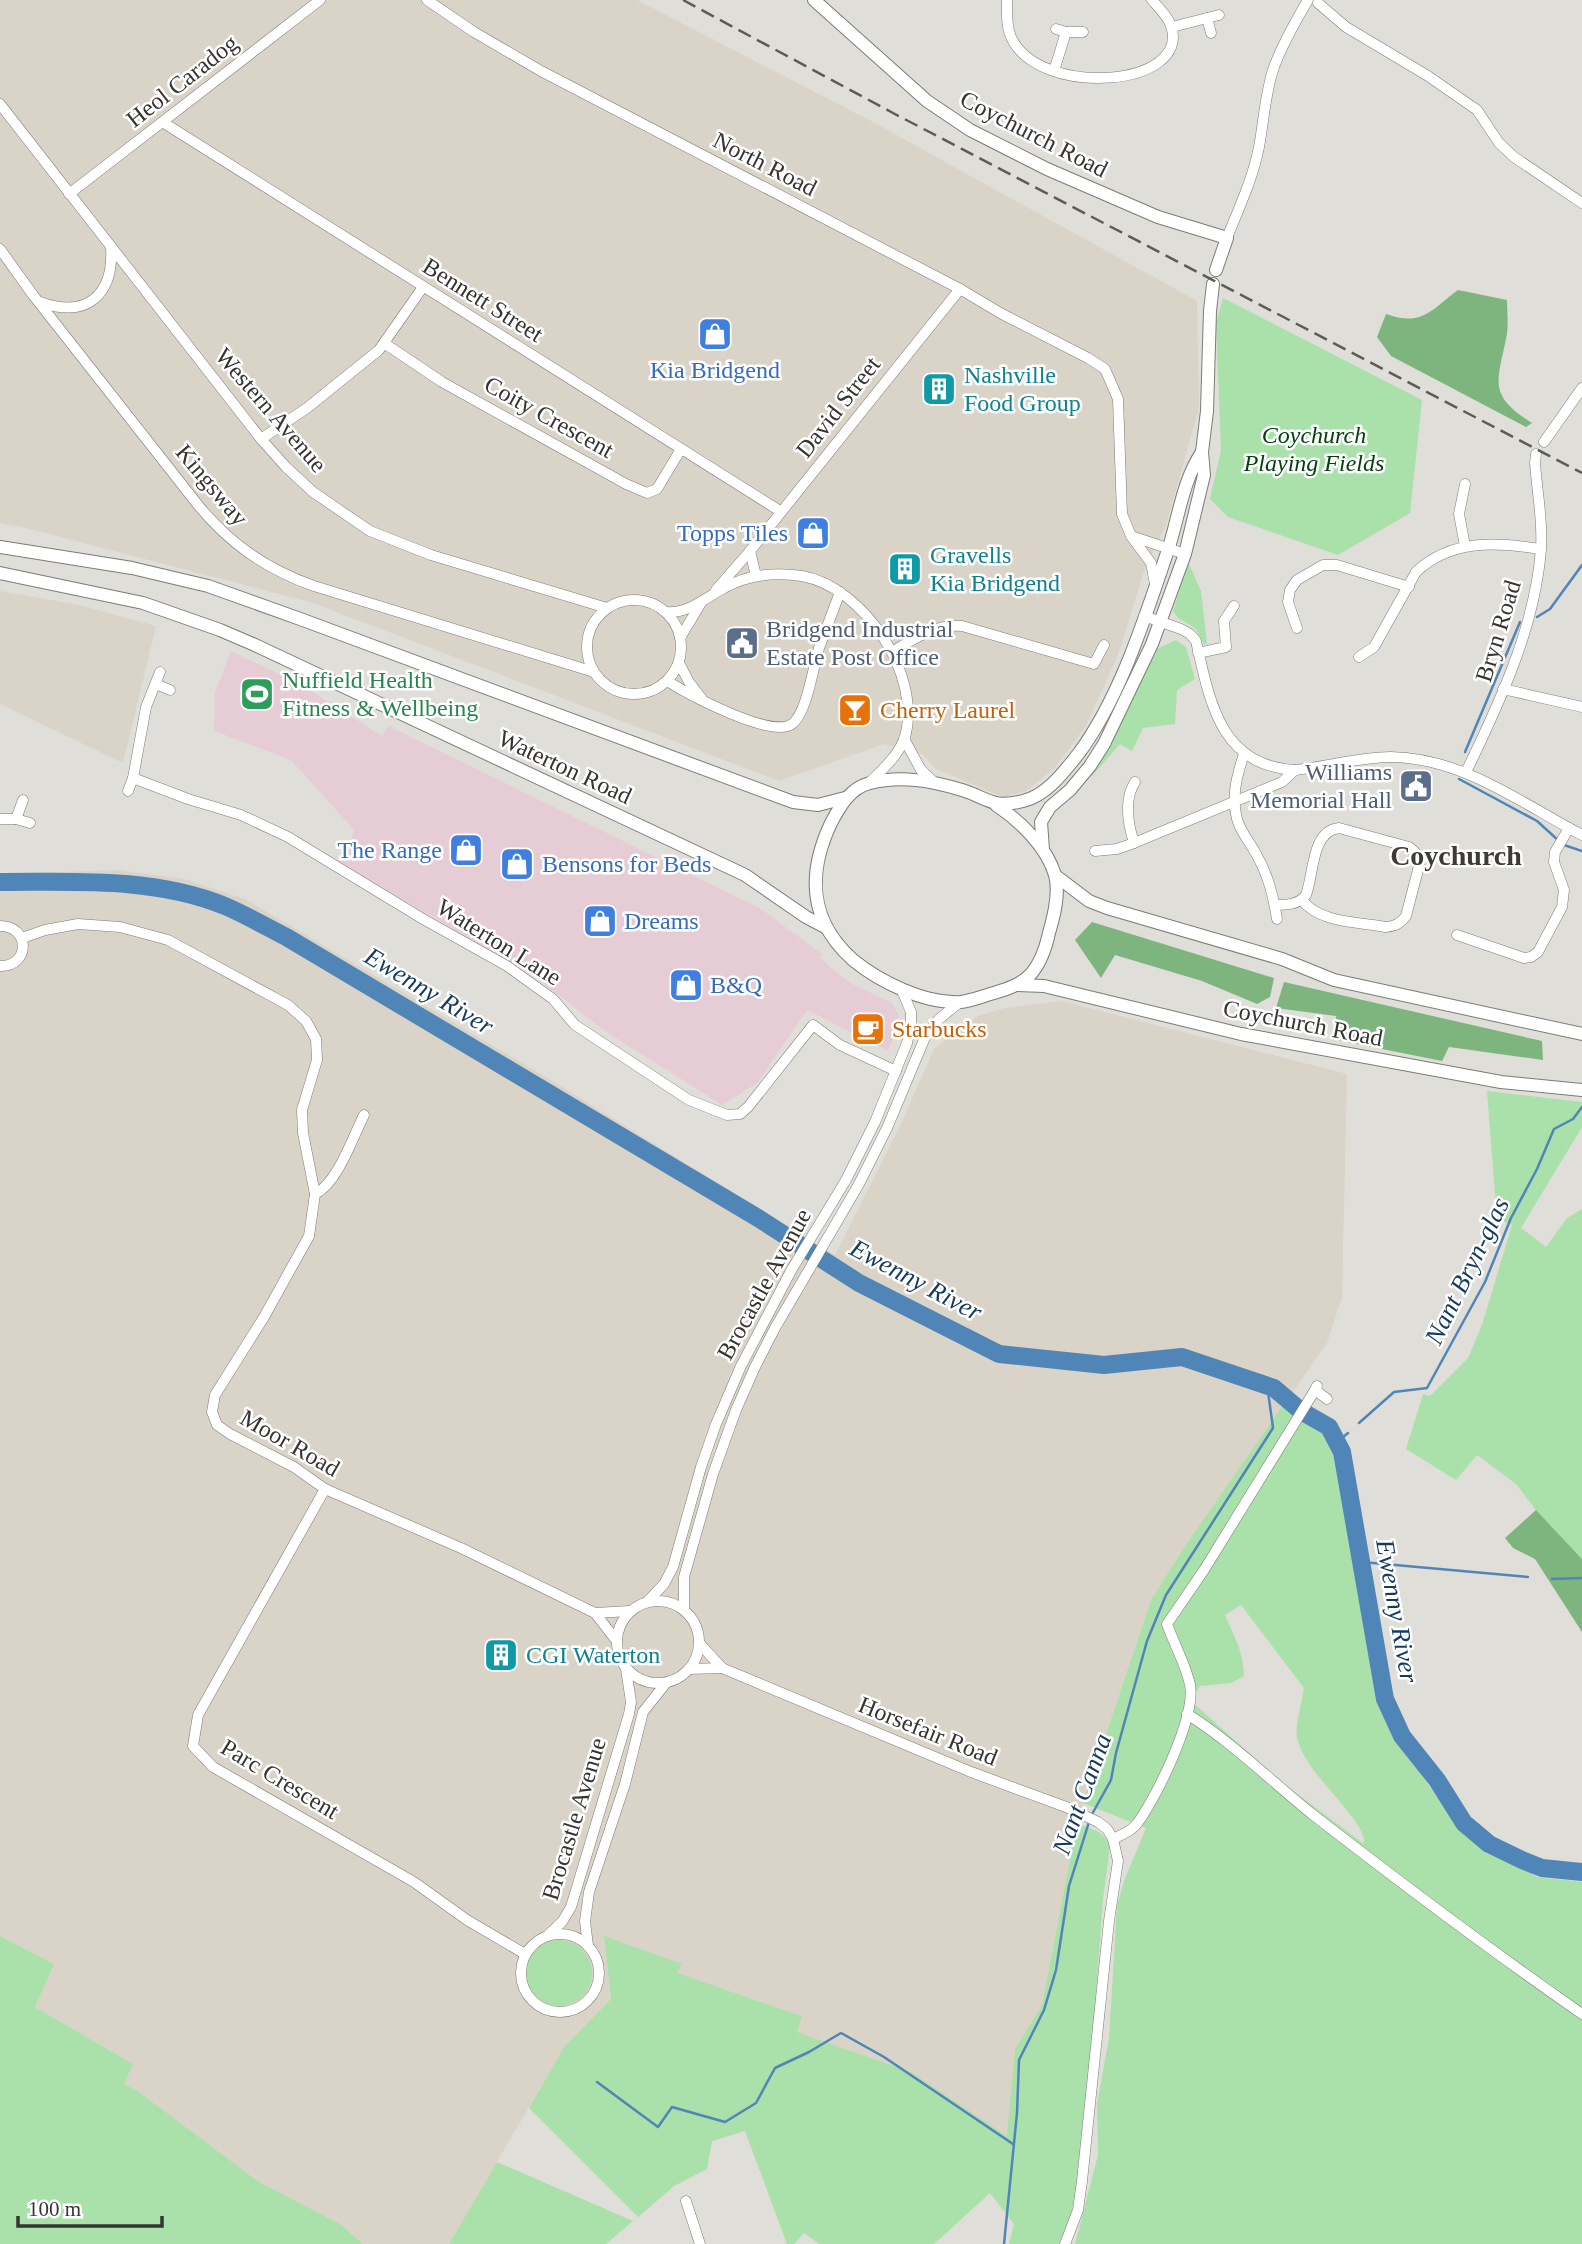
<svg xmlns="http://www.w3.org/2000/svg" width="1582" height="2244" viewBox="0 0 1582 2244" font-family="'Times New Roman',serif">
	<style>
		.commercial { fill: #e6cdd5 }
		.built { fill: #d9d4c7 }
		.green { fill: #aae0aa; fill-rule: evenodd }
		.forest { fill: #7eb57e }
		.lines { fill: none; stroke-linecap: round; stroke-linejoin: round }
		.stream { stroke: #5085b8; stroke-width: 2.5 }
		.river { stroke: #5085b8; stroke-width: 18 }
		.minor-casing { stroke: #7d7b76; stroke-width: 11 }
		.major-casing { stroke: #7d7b76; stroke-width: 14 }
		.minor { stroke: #fff; stroke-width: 10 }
		.major { stroke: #fff; stroke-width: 12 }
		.rail { stroke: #5c5b58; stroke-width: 2.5; stroke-dasharray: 14 7; stroke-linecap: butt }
		.labels { text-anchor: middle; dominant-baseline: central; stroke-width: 5; stroke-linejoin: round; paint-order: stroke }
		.street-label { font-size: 24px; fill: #353432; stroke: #fff }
		.shop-label { font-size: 24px; fill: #366cbe; stroke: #fff; text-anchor: start }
		.culture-label { font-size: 24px; fill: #0d838f; stroke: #fff; text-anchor: start }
		.park-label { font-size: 24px; font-style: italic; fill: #03420d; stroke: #fff }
		.service-label { font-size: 24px; fill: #4e5e75; stroke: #fff; text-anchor: start }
		.leisure-label { font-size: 24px; fill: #27864d; stroke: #fff; text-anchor: start }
		.food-label { font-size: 24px; fill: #c56008; stroke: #fff; text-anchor: start }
		.water-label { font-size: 26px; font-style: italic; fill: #143b5f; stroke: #fff }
		.quarter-label { font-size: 28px; font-weight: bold; fill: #3d3b36; stroke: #fff }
	</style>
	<rect width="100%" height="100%" fill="#e0ded8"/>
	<!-- commercial -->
	<path class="commercial" d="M231,651L302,685L382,736L389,726L761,909L822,954L820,957L831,968L852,984L892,1003L898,1014L899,1024L888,1051L807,1010L757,1083L722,1105L605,1031L537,978L339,862L355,831L291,760L214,731L215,693Z"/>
	<!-- built -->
	<g class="built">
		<path d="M0,0H637L871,121L1197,301L1199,408L1166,525L1144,571L1118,655L1086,726L1054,769L1026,791L1003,797L936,769L922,754L884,744L779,781L310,602L26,528L0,523Z"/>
		<path d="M0,591L79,605L156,626L123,763L0,704Z"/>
		<path d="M117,870L184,879L245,899L549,1079L835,1255L901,1124L934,1049L978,1016L1005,1008L1062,1001L1347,1074L1342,1297L1327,1343L1183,1549L1151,1600L1077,1823L1042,2005L1015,2049L1008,2137L911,2072L797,2032L802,2016L676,1973L681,1964L604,1937L611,1999L564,2047L449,2244H363L340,2224L259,2182L139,2092L123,2084L133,2064L35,2007L54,1964L0,1936V874Z"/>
	</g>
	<!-- green -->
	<g class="green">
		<path d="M1223,298L1422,400L1410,513L1338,555L1228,517L1210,499L1221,450L1216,323Z"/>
		<path d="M1188,562L1201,591L1207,644H1204L1195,628L1178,618L1173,611Z"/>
		<path d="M1176,640L1186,647L1195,679L1177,690L1175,724L1143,728L1132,751L1120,744L1092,776L1090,775L1155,650Z"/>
		<path d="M1487,1091L1582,1102V1127L1521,1228L1546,1247L1567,1218L1582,1209V1559L1536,1510L1516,1484L1477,1455L1456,1480L1406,1449L1423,1394L1430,1396L1468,1358L1482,1325L1512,1225L1497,1219Z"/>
		<path d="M1284,1404L1329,1435L1339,1459L1377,1693L1391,1726L1405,1751L1457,1826L1473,1840L1537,1877L1582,1882V2244H1075L1098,2155L1097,2104L1109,2038L1117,1906L1124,1881L1146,1828L1083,1803L1151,1600L1183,1549ZM1241,1605L1304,1688C1302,1701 1295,1726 1297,1738C1305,1775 1367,1819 1364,1844L1280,1781L1191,1701L1200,1686L1231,1683L1244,1676C1244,1653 1234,1636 1225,1615Z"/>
		<path d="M1077,1823L1099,1832L1106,1839L1110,1846L1103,1899L1090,2078L1076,2194L1069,2221L1059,2244H1009L1014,2224L990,2193L934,2244H819L804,2233L794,2244H787L745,2131L712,2141L707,2169L674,2186L638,2217L529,2108L564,2047L611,1999L604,1936L682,1964L677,1973L802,2016L797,2032L911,2072L1007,2136L1015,2049L1042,2005Z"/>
		<path d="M0,1936L54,1964L35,2007L133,2064L124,2084L139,2092L259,2182L340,2224L363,2244H0Z"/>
		<circle cx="559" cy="1973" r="33"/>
		<path d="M497,2162L633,2221L606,2244H449Z"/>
	</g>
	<!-- forest -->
	<g class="forest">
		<path d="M1458,290L1507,300C1507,312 1509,326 1506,339C1497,383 1488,395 1532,423L1526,427L1391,356L1377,337L1386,314C1422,327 1431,310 1458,290Z"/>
		<path d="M1092,922L1274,978L1270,997L1257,1004L1202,981L1115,955L1101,978L1075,940Z"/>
		<path d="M1284,982L1542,1041L1543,1060L1449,1047L1442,1061L1337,1040L1336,1016L1276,1008Z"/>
		<path d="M1536,1510L1582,1559V1632L1535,1559L1513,1548L1505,1538Z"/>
	</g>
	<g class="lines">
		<!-- stream -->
		<g class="stream">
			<path d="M1537,617L1550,609L1582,565"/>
			<path d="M1465,752L1520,622"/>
			<path d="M1459,779L1537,821L1559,841"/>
			<path d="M1564,845L1582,851"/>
			<path d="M1359,1423L1394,1392L1427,1388L1485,1282L1511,1218L1537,1169L1554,1129L1573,1119L1582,1107"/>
			<path d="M1337,1442L1348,1433"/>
			<path d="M1362,1562L1528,1577"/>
			<path d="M1552,1579L1582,1578"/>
			<path d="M1091,1816L1111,1780L1116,1753L1147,1641L1166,1595L1273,1428L1267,1384"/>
			<path d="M597,2082L658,2127L672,2107L725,2122L756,2103L775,2068L809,2052L841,2033L884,2057L1013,2144"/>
			<path d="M1004,2244L1017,2113L1019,2060L1044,2010L1056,1970L1069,1886L1089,1822"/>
		</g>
		<!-- river -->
		<path class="river" d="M0,882C75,882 154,877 225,906C246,915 267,927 288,938L758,1218L859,1283L999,1354L1104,1365L1182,1357L1274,1388L1301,1411L1329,1427L1342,1452L1385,1699L1402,1736L1437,1780L1464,1823L1489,1844L1522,1860L1542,1868L1582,1872"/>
		<!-- minor casing -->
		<g class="minor-casing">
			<g id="minor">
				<path d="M427,0L474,32L541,71L960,289L1002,314L1088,358L1105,369L1118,399L1122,514L1131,536L1151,563L1155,584"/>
				<path d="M1007,0C1007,12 1006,26 1011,37C1039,99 1192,87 1171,26C1168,16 1159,8 1152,0"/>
				<path d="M1318,3L1346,27L1428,76L1477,110L1499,143L1514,157L1582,203"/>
				<path d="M1207,18L1211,33"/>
				<path d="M1172,27L1219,15"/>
				<path d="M1056,29L1066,32H1083"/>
				<path d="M1054,71L1066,32"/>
				<path d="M0,104L261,439L286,467L313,492L370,531L431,555L607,608"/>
				<path d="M164,123L780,511"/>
				<path d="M69,194L320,0"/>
				<path d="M1227,238C1239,208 1253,178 1259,147C1264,120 1265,93 1274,67C1283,43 1295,22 1308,0"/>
				<path d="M0,249L33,295L198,505C230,544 266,569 314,586L594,672"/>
				<path d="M40,302C87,319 114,295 111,247"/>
				<path d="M384,343L442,382L626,484L647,493L657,489L681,449"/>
				<path d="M261,439L307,408L379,350L423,287"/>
				<path d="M1544,442L1582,388"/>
				<path d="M1465,484L1459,514L1465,546"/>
				<path d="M1134,537L1185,554"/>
				<path d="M750,551L756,576"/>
				<path d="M716,590L750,551L960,289"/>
				<circle cx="634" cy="647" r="47"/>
				<path d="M666,612C688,614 705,598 724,588C747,575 775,572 802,576C864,587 922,675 905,737C899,755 882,770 869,783"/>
				<path d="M1144,616L1181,629L1190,634L1196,641C1210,702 1220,766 1295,770C1327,767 1359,757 1391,757C1463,758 1521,803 1582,835"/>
				<path d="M1297,628L1288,602L1290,590L1297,580L1323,565H1337L1409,587"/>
				<path d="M680,638L701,603"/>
				<path d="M892,652C914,639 935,624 962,626L1094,664L1104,645"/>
				<path d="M1198,653L1226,647L1224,621L1234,606"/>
				<path d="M1359,657L1374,647L1416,572C1451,539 1496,542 1540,549"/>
				<path d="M679,663L689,682L702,699"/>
				<path d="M667,681C688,694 771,739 792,724C807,713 813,667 819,648C826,629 833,611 840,592"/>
				<path d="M156,684L170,690"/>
				<path d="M1503,689L1582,707"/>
				<path d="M904,739L921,770L935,783"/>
				<path d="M1244,754C1237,775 1231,797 1237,819C1240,831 1249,841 1255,852C1268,874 1273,895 1277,919"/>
				<path d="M1466,772C1500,702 1535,627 1541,549C1543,520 1537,492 1535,463L1536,454"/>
				<path d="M133,778L188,799L241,815L288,837L423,919L507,966L553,999L575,1025L689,1100L727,1115L740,1114L748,1107L813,1025L840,1045L896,1071"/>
				<path d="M128,791L133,778L146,707L160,672"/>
				<path d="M0,819H16L30,823"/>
				<path d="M16,819L23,800"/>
				<path d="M1134,843C1128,824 1124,799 1135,782"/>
				<path d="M1095,851L1117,849L1134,843L1282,782L1295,770"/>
				<path d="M1275,905C1286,905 1298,905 1306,895C1314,874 1311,831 1339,828L1409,847L1415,852L1419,866L1406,916C1400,924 1395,926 1386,927C1359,922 1319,923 1302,900"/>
				<path d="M0,926C31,926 30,967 0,966"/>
				<path d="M1457,935L1524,958L1531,957L1538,952L1562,907L1564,890L1554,862L1555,852L1569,828"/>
				<path d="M22,938L45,930L78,924L120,927L168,940L288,1005L306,1021L316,1039L317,1060L302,1110L303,1133L315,1194L309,1236L264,1317L215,1395L212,1412L217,1425L230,1434L294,1467L325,1489L461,1548L595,1613L616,1640"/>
				<path d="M315,1194C337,1184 353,1137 364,1115"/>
				<path d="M1317,1386L1315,1390L1327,1399"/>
				<path d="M325,1489L198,1715L193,1746L213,1767L414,1882L467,1920L525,1954"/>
				<circle cx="658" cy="1642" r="41"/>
				<path d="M648,1601L664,1584L673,1567L701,1467L716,1424L741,1366L792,1269L846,1180L875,1122L907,1043L911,1024V1012L901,988"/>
				<path d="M684,1609V1577L713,1474L736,1410L755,1367L775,1328L859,1184L887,1128L926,1035L939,1019L960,1002"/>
				<path d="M595,1613L630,1611"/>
				<path d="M700,1644L722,1668L971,1772L1066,1807L1098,1822L1107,1829L1113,1839L1118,1861L1109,1921L1082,2181L1078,2210L1065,2244"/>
				<path d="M689,1669L722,1668"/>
				<path d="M1187,1714C1232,1742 1271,1781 1312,1814C1401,1883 1490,1950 1582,2014"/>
				<path d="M1113,1839C1121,1835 1130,1832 1136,1825C1156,1799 1196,1717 1190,1685C1186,1665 1174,1644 1167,1624L1204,1570L1315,1390"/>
				<circle cx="560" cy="1973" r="39"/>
				<path d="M549,1934L562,1922L571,1907L629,1714L631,1702L626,1669"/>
				<path d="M588,1946L585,1921L589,1892L625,1784L643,1712L666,1683"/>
				<path d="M686,2201L700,2244"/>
			</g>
		</g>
		<!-- major casing -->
		<g class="major-casing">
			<g id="major">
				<path d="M814,0L927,101L970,130L1047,169L1158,217L1227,238L1216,270"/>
				<path d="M0,547L132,568L208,586L303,620L793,802L818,805L845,798"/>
				<path d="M0,573L143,603L220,630L255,645L745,875L806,917L825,927"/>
				<path d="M996,805C1020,821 1047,847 1055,875C1060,893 1054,916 1049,933C1046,947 1040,964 1030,975C1020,985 1007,989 994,993C983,996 971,1001 960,1002C925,1004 880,982 853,960C809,921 807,874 831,823C840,806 850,788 870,783C901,775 932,781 962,790C988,798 992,809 1023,801C1047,795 1064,772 1079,753C1121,696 1145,617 1168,550C1179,517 1182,482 1202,452"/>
				<path d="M1043,850L1041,822L1050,807L1070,790L1090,766L1104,744L1152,644L1185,554L1204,475L1202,452L1207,411L1210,311L1213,284"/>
				<path d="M1056,876L1089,901L1107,908L1282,959L1334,980L1582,1034"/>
				<path d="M1018,985L1044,986L1241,1034L1501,1082L1582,1090"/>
			</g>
		</g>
		<!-- minor -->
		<use href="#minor" class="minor"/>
		<!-- major -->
		<use href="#major" class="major"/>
		<!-- rail -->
		<path class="rail" d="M683,0L893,113L1582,473"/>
	</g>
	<!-- icons -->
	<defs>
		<g id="shop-square" transform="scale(1.75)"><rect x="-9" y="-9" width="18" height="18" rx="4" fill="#3f7fe0" stroke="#fff"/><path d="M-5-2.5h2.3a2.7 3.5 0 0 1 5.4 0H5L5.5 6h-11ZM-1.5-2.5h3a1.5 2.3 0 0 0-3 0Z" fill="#fff"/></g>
		<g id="building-square" transform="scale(1.75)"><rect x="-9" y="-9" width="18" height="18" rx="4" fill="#0f9aa8" stroke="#fff"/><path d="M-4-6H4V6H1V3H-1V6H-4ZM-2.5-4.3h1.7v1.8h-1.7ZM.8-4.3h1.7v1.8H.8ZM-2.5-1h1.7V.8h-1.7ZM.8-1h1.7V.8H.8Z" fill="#fff"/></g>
		<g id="civic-square" transform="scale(1.75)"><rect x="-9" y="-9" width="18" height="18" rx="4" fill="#5c6f8a" stroke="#fff"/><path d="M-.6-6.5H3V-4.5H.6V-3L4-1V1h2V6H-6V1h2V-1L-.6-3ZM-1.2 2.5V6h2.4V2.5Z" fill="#fff"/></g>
		<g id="stadium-square" transform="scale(1.75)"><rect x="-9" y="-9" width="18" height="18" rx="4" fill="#2e9e5b" stroke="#fff"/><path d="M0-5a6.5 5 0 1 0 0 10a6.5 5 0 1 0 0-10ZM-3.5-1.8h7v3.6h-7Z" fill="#fff"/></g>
		<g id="bar-square" transform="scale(1.75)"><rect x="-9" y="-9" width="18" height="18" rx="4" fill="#e8710a" stroke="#fff"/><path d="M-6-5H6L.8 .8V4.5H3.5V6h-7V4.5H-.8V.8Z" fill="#fff"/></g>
		<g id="cafe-square" transform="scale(1.75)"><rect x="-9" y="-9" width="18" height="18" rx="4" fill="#e8710a" stroke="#fff"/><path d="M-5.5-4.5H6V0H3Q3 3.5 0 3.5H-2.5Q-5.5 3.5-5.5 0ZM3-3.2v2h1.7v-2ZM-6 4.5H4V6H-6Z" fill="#fff"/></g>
	</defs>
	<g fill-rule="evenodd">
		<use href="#shop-square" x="715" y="334"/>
		<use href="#building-square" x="939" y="389"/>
		<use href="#shop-square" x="813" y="533"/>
		<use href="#building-square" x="905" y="569"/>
		<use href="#civic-square" x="742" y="643"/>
		<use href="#stadium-square" x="257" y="694"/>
		<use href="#bar-square" x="855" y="710"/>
		<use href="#civic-square" x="1416" y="786"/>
		<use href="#shop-square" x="466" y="850"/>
		<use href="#shop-square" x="517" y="864"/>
		<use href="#shop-square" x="600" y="921"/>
		<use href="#shop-square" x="686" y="985"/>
		<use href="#cafe-square" x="868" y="1029"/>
		<use href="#building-square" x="501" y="1655"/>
	</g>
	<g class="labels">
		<!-- street labels -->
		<g class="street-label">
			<text transform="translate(182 81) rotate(-38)">Heol Caradog</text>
			<text transform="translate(1034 134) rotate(27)">Coychurch Road</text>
			<text transform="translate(765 164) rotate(27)">North Road</text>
			<text transform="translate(483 300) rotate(32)">Bennett Street</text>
			<text transform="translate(838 407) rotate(-52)">David Street</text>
			<text transform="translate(271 410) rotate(49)">Western Avenue</text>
			<text transform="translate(549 417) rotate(29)">Coity Crescent</text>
			<text transform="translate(212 485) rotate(50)">Kingsway</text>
			<text transform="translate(1498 631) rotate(-73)">Bryn Road</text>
			<text transform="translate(565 767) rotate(25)">Waterton Road</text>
			<text transform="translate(499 942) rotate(32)">Waterton Lane</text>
			<text transform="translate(1303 1023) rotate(11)">Coychurch Road</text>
			<text transform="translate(764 1284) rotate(-61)">Brocastle Avenue</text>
			<text transform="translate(290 1443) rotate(30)">Moor Road</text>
			<text transform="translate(928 1731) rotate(22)">Horsefair Road</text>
			<text transform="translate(280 1779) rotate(31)">Parc Crescent</text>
			<text transform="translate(574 1819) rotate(-73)">Brocastle Avenue</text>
		</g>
		<!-- shop labels -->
		<g class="shop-label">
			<text x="715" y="370" text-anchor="middle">Kia Bridgend</text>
			<text x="788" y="533" text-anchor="end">Topps Tiles</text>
			<text x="442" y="850" text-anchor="end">The Range</text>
			<text x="542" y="864">Bensons for Beds</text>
			<text x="624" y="921">Dreams</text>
			<text x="710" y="985">B&amp;Q</text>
		</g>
		<!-- culture labels -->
		<g class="culture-label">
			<text x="964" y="375">Nashville<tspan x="964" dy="28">Food Group</tspan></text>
			<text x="930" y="555">Gravells<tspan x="930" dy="28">Kia Bridgend</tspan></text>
			<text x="526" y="1655">CGI Waterton</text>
		</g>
		<!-- park labels -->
		<g class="park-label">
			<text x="1314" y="435">Coychurch<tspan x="1314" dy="28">Playing Fields</tspan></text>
		</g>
		<!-- service labels -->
		<g class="service-label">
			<text x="766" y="629">Bridgend Industrial<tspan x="766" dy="28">Estate Post Office</tspan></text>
			<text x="1392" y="772" text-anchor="end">Williams<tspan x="1392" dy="28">Memorial Hall</tspan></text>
		</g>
		<!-- leisure labels -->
		<g class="leisure-label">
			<text x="282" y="680">Nuffield Health<tspan x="282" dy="28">Fitness &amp; Wellbeing</tspan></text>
		</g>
		<!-- food labels -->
		<g class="food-label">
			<text x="880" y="710">Cherry Laurel</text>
			<text x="892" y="1029">Starbucks</text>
		</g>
		<!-- water labels -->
		<g class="water-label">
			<text transform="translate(429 991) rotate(31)">Ewenny River</text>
			<text transform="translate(1467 1271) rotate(-64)">Nant Bryn-glas</text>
			<text transform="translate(916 1280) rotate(28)">Ewenny River</text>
			<text transform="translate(1397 1611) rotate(80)">Ewenny River</text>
			<text transform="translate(1082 1794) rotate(-70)">Nant Canna</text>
		</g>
		<!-- quarter labels -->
		<g class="quarter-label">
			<text x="1456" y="855">Coychurch</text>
		</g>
	</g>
	<!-- scale -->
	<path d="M18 2216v10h144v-10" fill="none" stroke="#353432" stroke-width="3.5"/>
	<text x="28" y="2216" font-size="21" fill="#353432" stroke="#ffffff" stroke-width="5" paint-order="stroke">100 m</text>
</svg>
